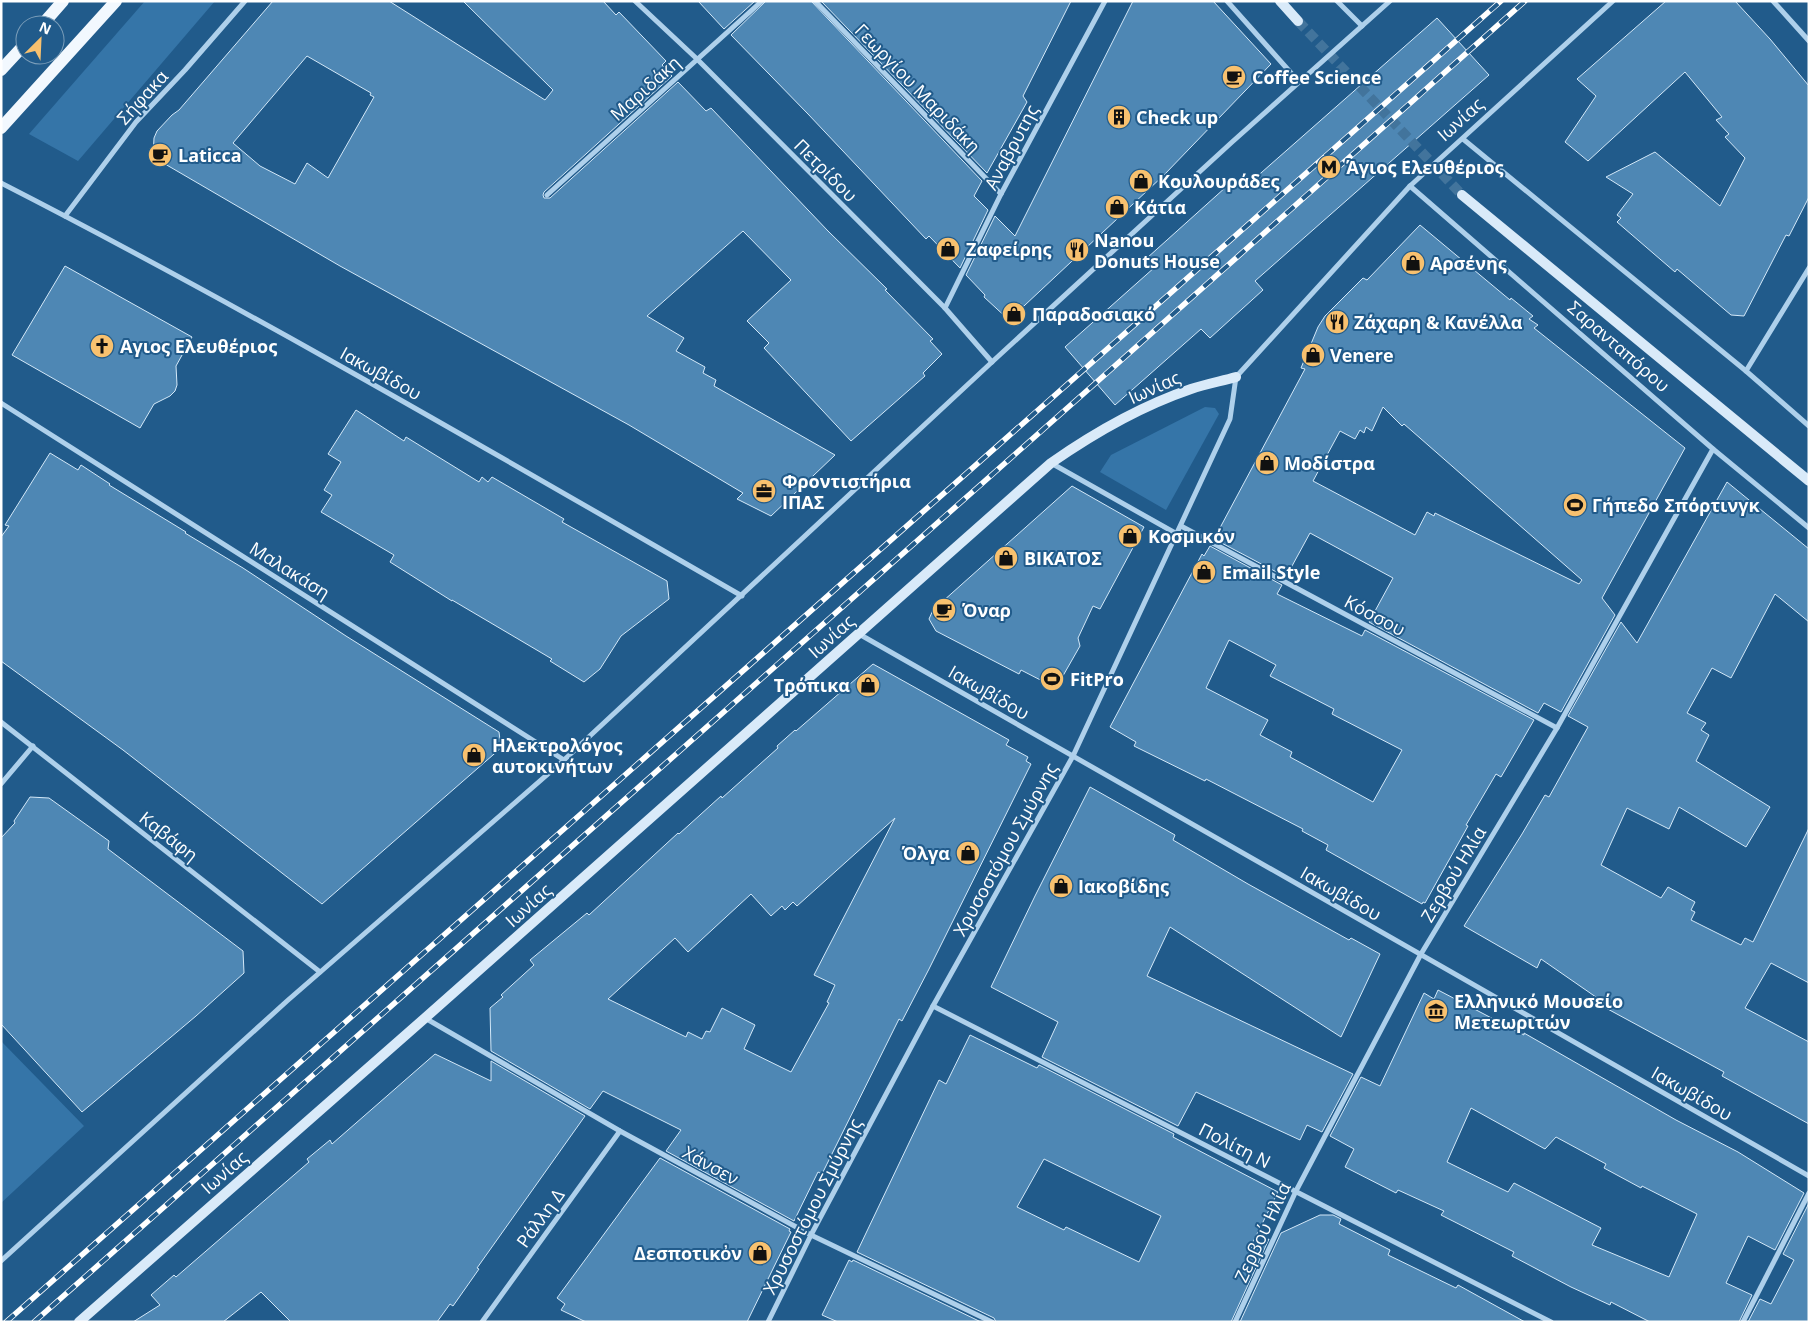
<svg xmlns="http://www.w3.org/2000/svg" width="1810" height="1323" viewBox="0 0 1810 1323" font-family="'Open Sans',sans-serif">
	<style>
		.green { fill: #3575a8 }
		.building { fill: #4e87b4; stroke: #d3e8f8; fill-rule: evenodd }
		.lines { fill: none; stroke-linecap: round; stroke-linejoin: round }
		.secondary-tunnel { stroke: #42749c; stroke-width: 10; stroke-dasharray: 10 5; stroke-linecap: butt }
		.street { stroke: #aed0eb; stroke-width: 5 }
		.secondary { stroke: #d9eaf9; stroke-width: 10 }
		.primary { stroke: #f2f8fe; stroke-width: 12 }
		.rail-casing { stroke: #fff; stroke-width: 5.5 }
		.rail { stroke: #215b8b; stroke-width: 4; stroke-dasharray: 11; stroke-linecap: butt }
		.labels { text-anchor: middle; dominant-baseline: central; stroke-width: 4; stroke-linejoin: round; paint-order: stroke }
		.poi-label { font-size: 18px; font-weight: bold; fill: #fff; stroke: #215b8b; text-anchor: start }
		.street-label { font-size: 18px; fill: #fff; stroke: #215b8b }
	</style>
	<rect width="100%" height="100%" fill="#215b8b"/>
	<!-- green -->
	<g class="green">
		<path d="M145,1H215L78,161L29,134Z"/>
		<path d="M1205,407L1215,408L1219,414L1166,510L1100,472L1111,455Z"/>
		<path d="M1,1041L84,1126L1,1203Z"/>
	</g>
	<!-- building -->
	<g class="building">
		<path d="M273,1H389L545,100L553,90L463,1H603L616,15L619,12L666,61L662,65L672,76L544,192L543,195L544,198H550L678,82L706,111L711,108L828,231L887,289L885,290L933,339L930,341L942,354L923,373L925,376L851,441L764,348L769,343L747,321L791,280L743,231L647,316L684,338L676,351L705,367L703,373L716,380L714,386L835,455L771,516L737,499L743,493L629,425L340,266L153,157L154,138L157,131L172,115L179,110ZM307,56L371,93L370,95L374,97L328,178L307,163L295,184L260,166L233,143Z"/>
		<path d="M698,1H755L724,29Z"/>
		<path d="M766,1H811L982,181L974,196L988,210L960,268L929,236L926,239L808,114L731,35Z"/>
		<path d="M821,1H1071L1023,96L1027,102L987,173Z"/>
		<path d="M1133,1H1213L1271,64L1164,175L1009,320L984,297L985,295L966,275L995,216L1015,236Z"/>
		<path d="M1666,1H1735L1770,39L1809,86V197L1789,236L1786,235L1744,316L1731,315L1677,269L1675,272L1617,222L1621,218L1617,215L1633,194L1606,177L1655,152L1720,206L1745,158L1725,137L1729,134L1716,120L1722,117L1685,72L1588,161L1565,142L1596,96L1577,79Z"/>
		<path d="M1437,18L1489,75L1255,281L1263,290L1210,338L1201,329L1115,405L1065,347L1155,267L1147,258L1236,178L1245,187Z"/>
		<path d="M1420,225L1510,300L1511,298L1533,316L1529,319L1538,325L1534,328L1685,448L1602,598L1615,615L1561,712L1544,703L1538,713L1369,622L1393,578L1310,533L1286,577L1214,539L1305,369L1301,368L1318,327L1325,316L1363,278L1367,280ZM1383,407L1402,426L1404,424L1582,580L1579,584L1435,513L1434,516L1427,512L1415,535L1313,481L1340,431L1355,439L1360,430L1364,433L1366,427L1372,431Z"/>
		<path d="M65,266L192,337L176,366L177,385L175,391L170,396L154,404L140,428L12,355Z"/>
		<path d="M356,410L404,441L406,437L479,482L482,477L488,482L492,477L564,519L562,522L667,581L669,599L621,636L600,669L584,682L550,661L552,659L452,600V601L390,562L394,555L321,512L332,495L324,490L341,462L328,454Z"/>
		<path d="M50,453L78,470L81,465L110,484L109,485L186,532L185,533L243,568L346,636L499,732L501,748L322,904L123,750L1,661V537L9,526L5,525Z"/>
		<path d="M1727,482L1809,549V622L1775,594L1731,678L1712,668L1687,713L1706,723L1701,730L1709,735L1696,761L1770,807L1746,847L1679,807L1669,829L1627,808L1601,865L1661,898L1668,887L1695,902L1691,910L1695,912L1691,920L1741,945L1745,938L1753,942L1809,828V983L1771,963L1745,1008L1809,1042V1124L1722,1076L1724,1072L1604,1007L1606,1004L1541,959L1537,968L1464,926L1522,834L1545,795L1549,797L1588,727L1568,716L1621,622L1637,643Z"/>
		<path d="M1072,486L1144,527L1100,609L1093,606L1078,638L1080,646L1056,688L1021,670L1019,674L936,631L929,619L933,610Z"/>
		<path d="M1210,546L1282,585L1277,594L1360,635L1362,636L1365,630L1534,720L1501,777L1496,774L1466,825L1468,826L1425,903L1423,902L1422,904L1326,850L1328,845L1302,831L1303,829L1206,779L1205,781L1134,746L1136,742L1110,727L1202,554L1204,556ZM1229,640L1276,665L1270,676L1334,709L1332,714L1402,750L1373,802L1290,757L1292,752L1260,735L1268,720L1206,688Z"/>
		<path d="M873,664L1009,740L1006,745L1028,757L1026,761L1031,764L929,969L902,1021L899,1019L822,1174L818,1172L794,1221L666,1151L681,1130L603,1091L590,1109L491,1051L490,1008L503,997L501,995L534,965L530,960L587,913L589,915L678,833L679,834L721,796L722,798L778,748L777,746L795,730L796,731ZM895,818L814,975L835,985L827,1002L829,1003L791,1072L744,1049L755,1025L722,1008L710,1032L706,1031L702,1039L688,1032L686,1037L608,999L675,938L688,952L751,894L771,916L782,906L785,910L793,902L797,906Z"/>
		<path d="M1090,787L1175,835L1173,840L1248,884L1349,940L1351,938L1380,954L1341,1037L1170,927L1147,976L1353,1074L1322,1132L1307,1125L1300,1140L1196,1092L1178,1126L1042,1057L1058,1022L991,987L1035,896Z"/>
		<path d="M30,797L49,798L109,841L108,849L243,951L244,973L196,1016L82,1112L1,1024V838L15,823L14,821Z"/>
		<path d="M1438,990L1524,1035V1033L1676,1120L1738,1152L1804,1193L1775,1250L1748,1236L1726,1283L1752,1295L1739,1322H1650L1611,1302L1610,1305L1571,1287L1512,1256L1514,1252L1441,1215L1444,1211L1398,1190L1396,1193L1345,1167L1354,1149L1330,1136L1361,1077L1380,1086L1424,993L1434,999ZM1471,1108L1545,1149L1556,1137L1606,1164L1604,1168L1641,1188L1642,1186L1697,1214L1669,1277L1592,1245L1601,1228L1514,1183L1508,1192L1447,1162Z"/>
		<path d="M970,1035L1037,1068L1039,1065L1174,1134L1173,1137L1278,1192L1250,1248L1269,1239L1231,1322H996L994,1318L857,1252L939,1080L946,1084ZM1044,1159L1161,1216L1139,1262L1066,1227L1064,1230L1017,1207Z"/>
		<path d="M435,1054L491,1081V1061L585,1116L477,1268L479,1269L453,1306L450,1304L437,1322H291L261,1292L223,1322H133L160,1305L151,1295L174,1275L176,1277L309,1162L307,1159L330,1140L332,1144Z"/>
		<path d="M660,1158L790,1229L789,1231L791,1232L747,1322H586L561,1310L565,1304L557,1298Z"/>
		<path d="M1809,1203V1322H1748L1760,1299L1771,1304L1794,1260L1783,1254Z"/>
		<path d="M1320,1215H1333L1341,1219L1339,1224L1390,1250L1388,1255L1456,1288L1458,1285L1525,1322H1240L1281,1233Z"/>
		<path d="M849,1260L852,1262L853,1260L981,1322H838L822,1315Z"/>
	</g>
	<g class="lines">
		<!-- secondary-tunnel -->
		<path class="secondary-tunnel" d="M1298,21L1462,195"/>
		<!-- street -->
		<g class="street">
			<path d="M635,1L697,59L945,308L992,362"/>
			<path d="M815,1L1001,194"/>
			<path d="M1227,1L1299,82"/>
			<path d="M1337,1L1362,26"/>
			<path d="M1773,1L1809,41"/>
			<path d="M1463,139L1746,371L1809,426"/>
			<path d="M1,183C253,312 497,455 742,596"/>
			<path d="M1410,186L1713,449L1809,528"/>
			<path d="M547,195L762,1"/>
			<path d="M65,216L136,122L185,70L245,1"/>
			<path d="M945,308L1001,194L1105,1"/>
			<path d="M1746,371L1809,268"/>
			<path d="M1,403L564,760"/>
			<path d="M1051,463L1177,534"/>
			<path d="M1181,526L1557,728"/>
			<path d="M859,634L1809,1176"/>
			<path d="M1,722L320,972"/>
			<path d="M1,784L33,746"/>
			<path d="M933,1006L1551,1322"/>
			<path d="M425,1018L620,1131L811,1235L992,1322"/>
			<path d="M1,1261L287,1001L564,760L992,362L1231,143L1390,1"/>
			<path d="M482,1322L620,1131"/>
			<path d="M768,1322L811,1235L933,1006L1073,756L1230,419L1236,377L1410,186L1613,1"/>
			<path d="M1235,1322L1296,1191L1421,954L1557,728L1713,449"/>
			<path d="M1743,1322L1809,1193"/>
		</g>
		<!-- secondary -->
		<g class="secondary">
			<path d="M1280,1L1298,21"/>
			<path d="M1462,195L1809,481"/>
			<path d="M79,1322L425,1018L1051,463C1094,433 1141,406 1191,389C1206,384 1222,381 1236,377"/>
		</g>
		<!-- primary -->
		<g class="primary">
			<path d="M42,25L63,1"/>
			<path d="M1,70L25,44"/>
			<path d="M1,128L116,1"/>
		</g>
		<!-- rail casing -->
		<g class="rail-casing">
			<g id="rail">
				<path d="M6,1322L1501,1"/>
				<path d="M34,1322L1090,388L1525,1"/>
			</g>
		</g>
		<!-- rail -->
		<use href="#rail" class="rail"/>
	</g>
	<!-- icons -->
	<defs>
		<g id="cafe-disc" transform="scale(1.25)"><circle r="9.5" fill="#f8c16f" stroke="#215b8b"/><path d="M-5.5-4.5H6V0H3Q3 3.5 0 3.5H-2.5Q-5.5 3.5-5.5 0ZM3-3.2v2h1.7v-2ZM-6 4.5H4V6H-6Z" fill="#111"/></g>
		<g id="building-disc" transform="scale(1.25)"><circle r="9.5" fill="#f8c16f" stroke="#215b8b"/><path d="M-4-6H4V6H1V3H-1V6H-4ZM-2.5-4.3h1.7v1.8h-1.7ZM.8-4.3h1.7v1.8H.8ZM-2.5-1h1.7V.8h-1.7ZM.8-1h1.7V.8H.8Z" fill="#111"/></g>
		<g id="metro-disc" transform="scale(1.25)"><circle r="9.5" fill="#f8c16f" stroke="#215b8b"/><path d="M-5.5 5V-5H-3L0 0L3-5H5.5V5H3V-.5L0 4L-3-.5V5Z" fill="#111"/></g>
		<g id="shop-disc" transform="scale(1.25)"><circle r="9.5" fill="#f8c16f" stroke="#215b8b"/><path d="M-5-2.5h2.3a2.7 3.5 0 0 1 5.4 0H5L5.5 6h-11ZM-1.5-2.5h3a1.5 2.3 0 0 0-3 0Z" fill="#111"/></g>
		<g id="restaurant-disc" transform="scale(1.25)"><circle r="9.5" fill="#f8c16f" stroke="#215b8b"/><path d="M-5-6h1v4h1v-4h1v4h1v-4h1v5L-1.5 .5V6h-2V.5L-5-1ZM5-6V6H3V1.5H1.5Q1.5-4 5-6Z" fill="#111"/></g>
		<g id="church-disc" transform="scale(1.25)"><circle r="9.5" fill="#f8c16f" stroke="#215b8b"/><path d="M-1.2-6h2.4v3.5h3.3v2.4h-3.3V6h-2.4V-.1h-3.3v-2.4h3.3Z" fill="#111"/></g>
		<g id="office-disc" transform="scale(1.25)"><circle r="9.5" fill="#f8c16f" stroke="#215b8b"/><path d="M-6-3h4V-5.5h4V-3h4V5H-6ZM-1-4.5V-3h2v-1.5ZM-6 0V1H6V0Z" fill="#111"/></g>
		<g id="stadium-disc" transform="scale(1.25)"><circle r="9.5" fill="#f8c16f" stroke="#215b8b"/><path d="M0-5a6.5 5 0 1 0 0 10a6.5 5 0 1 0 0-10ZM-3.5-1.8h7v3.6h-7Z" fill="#111"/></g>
		<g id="museum-disc" transform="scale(1.25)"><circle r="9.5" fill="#f8c16f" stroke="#215b8b"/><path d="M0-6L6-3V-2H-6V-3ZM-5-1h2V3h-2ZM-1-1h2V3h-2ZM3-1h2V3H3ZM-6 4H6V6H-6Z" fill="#111"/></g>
	</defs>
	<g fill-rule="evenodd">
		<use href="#cafe-disc" x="1234" y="77"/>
		<use href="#building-disc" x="1119" y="117"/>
		<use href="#cafe-disc" x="160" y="155"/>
		<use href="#metro-disc" x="1329" y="167"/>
		<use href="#shop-disc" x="1141" y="181"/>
		<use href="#shop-disc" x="1117" y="207"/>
		<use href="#shop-disc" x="948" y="249"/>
		<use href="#restaurant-disc" x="1077" y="250"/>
		<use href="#shop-disc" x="1413" y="263"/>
		<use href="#shop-disc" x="1014" y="314"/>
		<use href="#restaurant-disc" x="1337" y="322"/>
		<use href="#church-disc" x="102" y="346"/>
		<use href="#shop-disc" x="1313" y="355"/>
		<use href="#shop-disc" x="1267" y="463"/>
		<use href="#office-disc" x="764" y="491"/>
		<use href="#stadium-disc" x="1575" y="505"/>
		<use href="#shop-disc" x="1130" y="536"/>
		<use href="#shop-disc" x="1006" y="558"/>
		<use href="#shop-disc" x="1204" y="572"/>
		<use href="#cafe-disc" x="944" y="610"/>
		<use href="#stadium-disc" x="1052" y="679"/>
		<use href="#shop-disc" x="868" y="685"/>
		<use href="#shop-disc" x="474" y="755"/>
		<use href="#shop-disc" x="968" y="853"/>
		<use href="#shop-disc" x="1061" y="886"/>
		<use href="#museum-disc" x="1436" y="1011"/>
		<use href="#shop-disc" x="760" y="1253"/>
	</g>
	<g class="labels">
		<!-- poi labels -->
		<g class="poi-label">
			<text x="1252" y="77">Coffee Science</text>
			<text x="1136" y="117">Check up</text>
			<text x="178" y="155">Laticca</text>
			<text x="1346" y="167">Άγιος Ελευθέριος</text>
			<text x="1158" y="181">Κουλουράδες</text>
			<text x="1134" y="207">Κάτια</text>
			<text x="1094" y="240">Nanou<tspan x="1094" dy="21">Donuts House</tspan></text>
			<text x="966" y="249">Ζαφείρης</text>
			<text x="1430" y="263">Αρσένης</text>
			<text x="1032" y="314">Παραδοσιακό</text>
			<text x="1354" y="322">Ζάχαρη &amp; Κανέλλα</text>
			<text x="120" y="346">Αγιος Ελευθέριος</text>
			<text x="1330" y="355">Venere</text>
			<text x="1284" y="463">Μοδίστρα</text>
			<text x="782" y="481">Φροντιστήρια<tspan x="782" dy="21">ΙΠΑΣ</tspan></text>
			<text x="1592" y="505">Γήπεδο Σπόρτινγκ</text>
			<text x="1148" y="536">Κοσμικόν</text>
			<text x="1024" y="558">ΒΙΚΑΤΟΣ</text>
			<text x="1222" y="572">Email Style</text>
			<text x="962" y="610">Όναρ</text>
			<text x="1070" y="679">FitPro</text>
			<text x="850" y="685" text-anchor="end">Τρόπικα</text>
			<text x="492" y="745">Ηλεκτρολόγος<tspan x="492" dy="21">αυτοκινήτων</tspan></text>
			<text x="950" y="853" text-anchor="end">Όλγα</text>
			<text x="1078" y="886">Ιακοβίδης</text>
			<text x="1454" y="1001">Ελληνικό Μουσείο<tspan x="1454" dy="21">Μετεωριτών</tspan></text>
			<text x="742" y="1253" text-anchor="end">Δεσποτικὀν</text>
		</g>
		<!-- street labels -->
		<g class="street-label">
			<text transform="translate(645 88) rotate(-42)">Μαριδάκη</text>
			<text transform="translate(918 88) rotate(46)">Γεωργίου Μαριδάκη</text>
			<text transform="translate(142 97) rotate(-48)">Σήφακα</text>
			<text transform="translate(1460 119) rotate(-42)">Ιωνίας</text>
			<text transform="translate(1011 147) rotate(-62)">Αναβρυτης</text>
			<text transform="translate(826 170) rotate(45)">Πετρίδου</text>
			<text transform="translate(1619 346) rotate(41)">Σαρανταπόρου</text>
			<text transform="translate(381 373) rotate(29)">Ιακωβίδου</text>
			<text transform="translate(1154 387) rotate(-24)">Ιωνίας</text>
			<text transform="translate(290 570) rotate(32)">Μαλακάση</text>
			<text transform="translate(1375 615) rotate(28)">Κόσσου</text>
			<text transform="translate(831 636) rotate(-42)">Ιωνίας</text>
			<text transform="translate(989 692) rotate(30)">Ιακωβίδου</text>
			<text transform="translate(169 836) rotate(38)">Καβάφη</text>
			<text transform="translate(1005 849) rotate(-61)">Χρυσοστόμου Σμύρνης</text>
			<text transform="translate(1453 874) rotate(-59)">Ζερβού Ηλία</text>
			<text transform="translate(1341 893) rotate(30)">Ιακωβίδου</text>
			<text transform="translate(528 905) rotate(-42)">Ιωνίας</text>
			<text transform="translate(1692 1093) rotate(30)">Ιακωβίδου</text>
			<text transform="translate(1235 1145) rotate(27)">Πολίτη Ν</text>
			<text transform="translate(711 1165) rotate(29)">Χάνσεν</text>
			<text transform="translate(224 1172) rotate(-41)">Ιωνίας</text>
			<text transform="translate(812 1206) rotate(-63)">Χρυσοστόμου Σμύρνης</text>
			<text transform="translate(540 1218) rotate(-54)">Ράλλη Δ</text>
			<text transform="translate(1262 1232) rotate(-65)">Ζερβού Ηλία</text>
		</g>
	</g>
	<!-- border -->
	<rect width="1810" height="1323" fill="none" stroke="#ffffff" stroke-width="5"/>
	<!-- north arrow -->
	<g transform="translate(40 40) rotate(24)"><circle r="24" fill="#215b8b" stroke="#7a9db9"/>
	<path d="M0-4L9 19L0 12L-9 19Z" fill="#f8c16f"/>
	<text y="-8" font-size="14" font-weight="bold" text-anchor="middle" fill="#ffffff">N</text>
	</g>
</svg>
